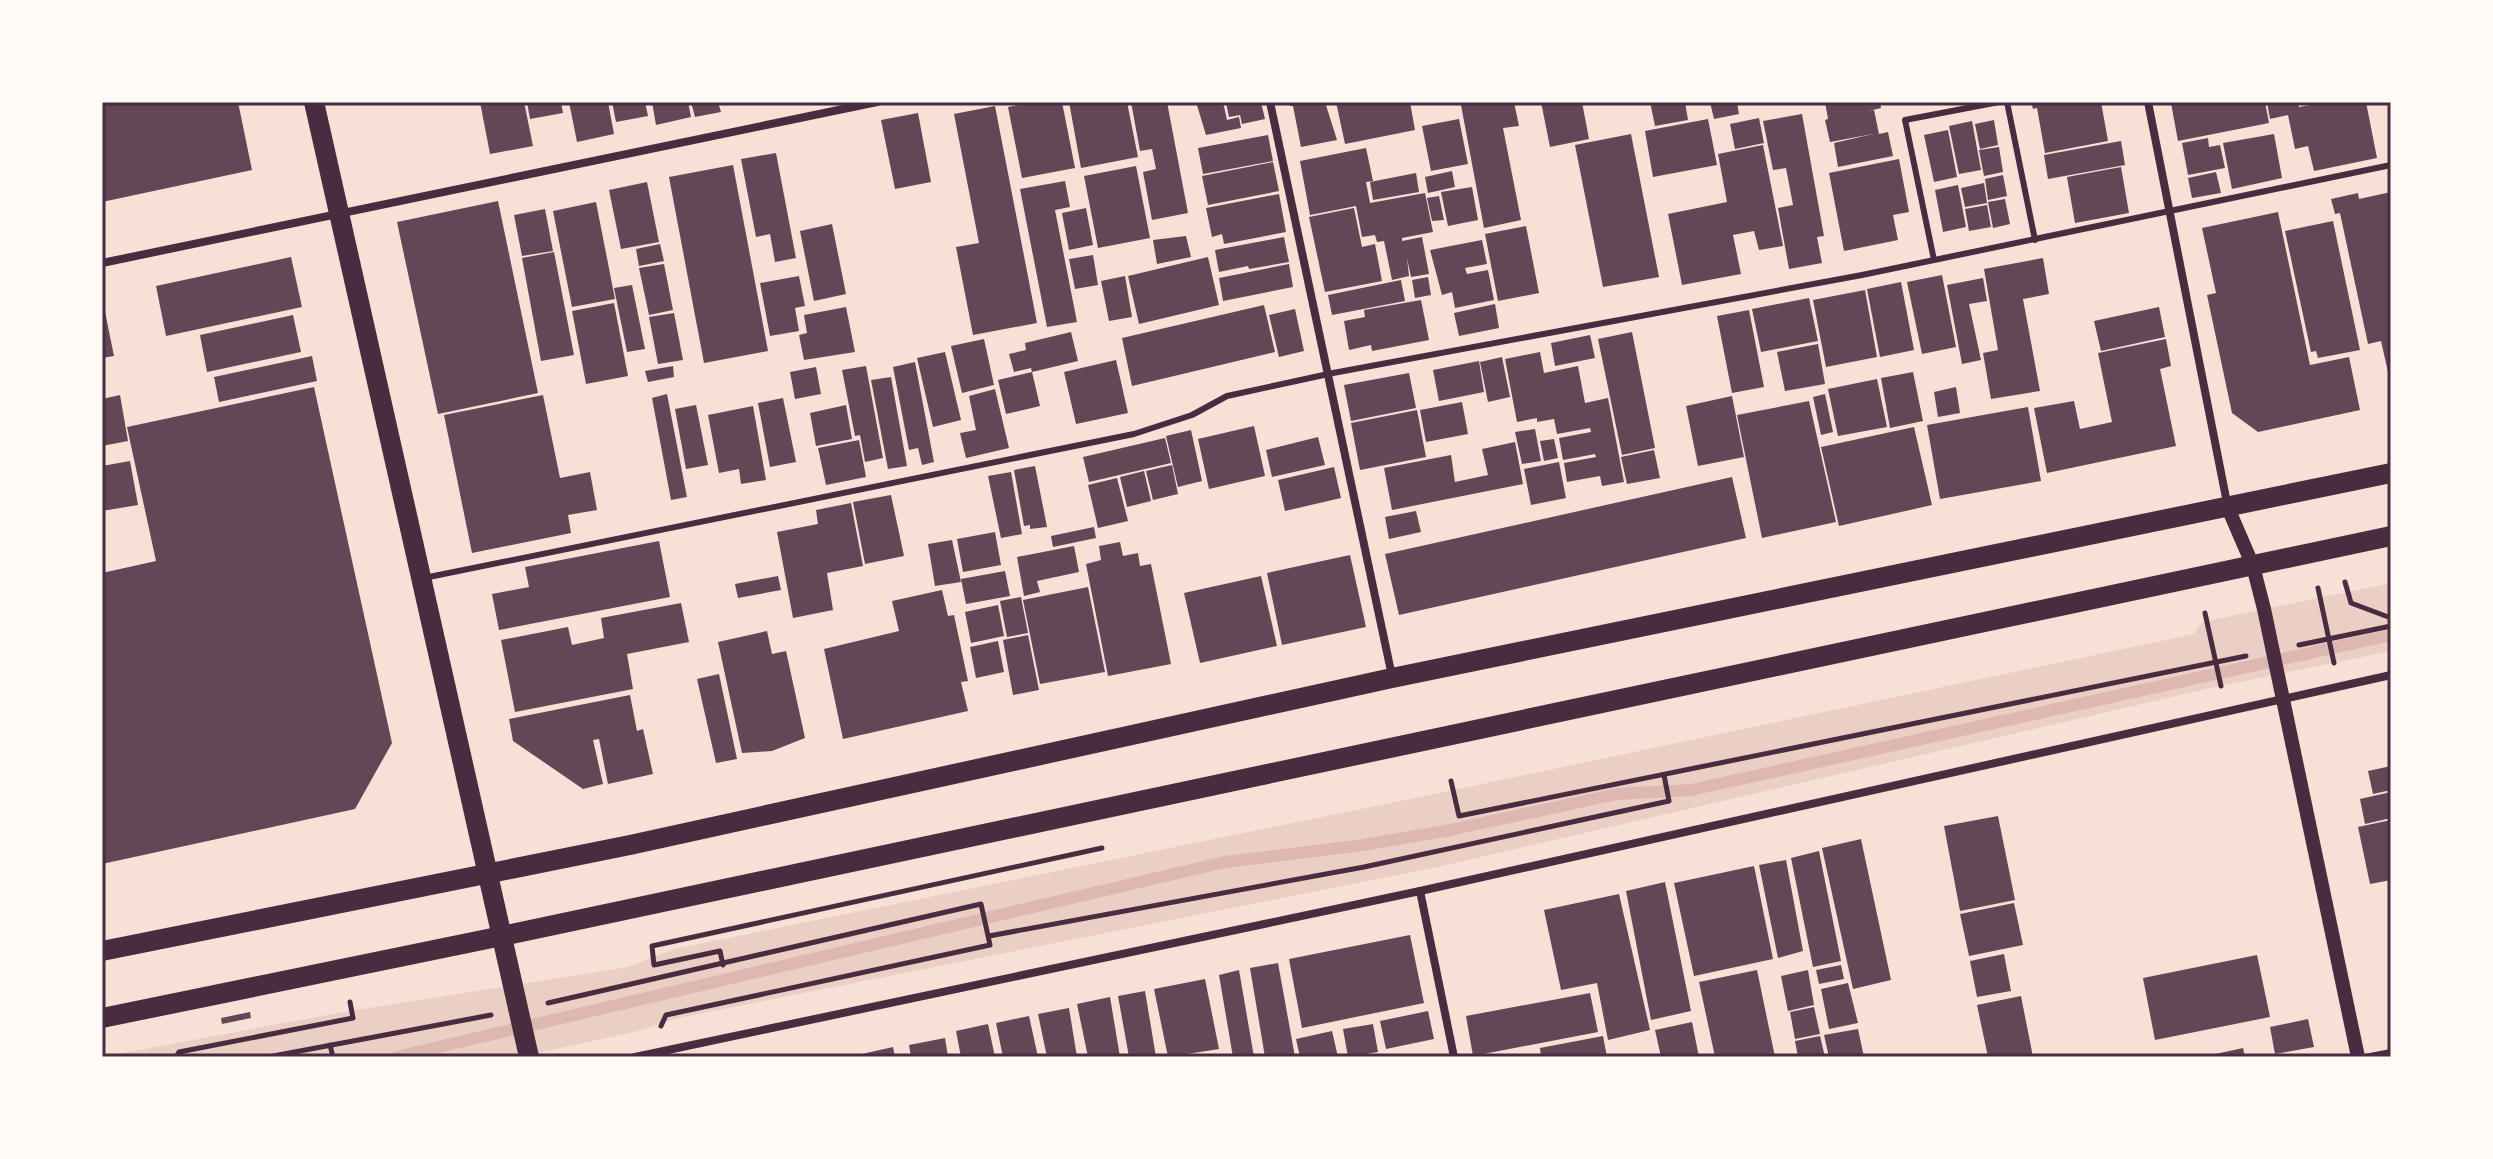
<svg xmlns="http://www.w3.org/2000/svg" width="2493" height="1159" viewBox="0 0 2493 1159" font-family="Lato,sans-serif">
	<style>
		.green { fill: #ebcfc5 }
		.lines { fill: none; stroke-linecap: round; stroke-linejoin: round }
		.stream { stroke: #dcb8b0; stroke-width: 12 }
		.building { fill: #644757 }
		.path { stroke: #4a2c40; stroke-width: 5 }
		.service { stroke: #4a2c40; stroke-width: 6 }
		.minor { stroke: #4a2c40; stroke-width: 8 }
		.tertiary { stroke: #4a2c40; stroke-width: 14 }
		.primary { stroke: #4a2c40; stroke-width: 20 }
		.neatline { fill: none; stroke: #4a2c40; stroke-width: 3 }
	</style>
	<rect width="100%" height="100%" fill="#f7e1d7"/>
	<!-- green -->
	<path class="green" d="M2391,583V651L2215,687L1438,867L678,1018L638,1031L520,1057H102L343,1012L628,967L674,949L1425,796L2194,634L2202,622Z"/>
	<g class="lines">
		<!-- stream -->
		<path class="stream" d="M396,1057L1225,862L1363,845L1450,830L1617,794L1691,790L2391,635"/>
	</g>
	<!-- building -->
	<g class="building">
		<path d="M102,102H238L252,170L102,202Z"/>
		<path d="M480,102H524L533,146L490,154Z"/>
		<path d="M527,102H561L563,113L530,119Z"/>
		<path d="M569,102H608L614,134L577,142Z"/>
		<path d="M612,102H645L648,116L616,122Z"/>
		<path d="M652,102H688L691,117L656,125Z"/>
		<path d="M691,102H718L721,112L695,117Z"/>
		<path d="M1033,102H1062L1075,168L1022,178L1008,107Z"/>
		<path d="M1069,102H1127L1138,157L1081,168Z"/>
		<path d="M1131,102H1167L1188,213L1152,220L1143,172L1156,169L1152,149L1140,151Z"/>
		<path d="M1196,102H1223L1227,120L1239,117L1241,128L1206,135Z"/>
		<path d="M1226,102H1261L1265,119L1242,124L1240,115L1229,117Z"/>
		<path d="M1289,102H1325L1337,140L1301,147L1293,106H1290Z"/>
		<path d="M1336,102H1410L1415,130L1345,144Z"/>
		<path d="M1477,102H1514L1519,126L1503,128L1521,220L1484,228L1461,105Z"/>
		<path d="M1541,102H1582L1589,139L1550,147Z"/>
		<path d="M1650,102H1685L1688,120L1655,126Z"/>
		<path d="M1710,102H1737L1739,114L1714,119Z"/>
		<path d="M1825,102H1880L1881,108L1865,112L1874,110L1879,134L1888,132L1893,156L1838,167L1834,143L1873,134L1830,142L1825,120L1828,119Z"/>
		<path d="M2031,102H2101L2108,141L2045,153L2037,108L2033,109Z"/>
		<path d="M2265,102L2269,123L2178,141L2171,103Z"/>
		<path d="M2267,102H2298L2299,107L2326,102H2366L2377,158L2314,171L2308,146L2295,149L2288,115L2270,119Z"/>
		<path d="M995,106L1037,323L973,335L956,247L979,243L954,114Z"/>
		<path d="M918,113L931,182L895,189L881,120Z"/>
		<path d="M1802,114L1824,236L1817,237L1822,263L1789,269L1778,208L1793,205L1786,168L1773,170L1763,121Z"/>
		<path d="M1759,118L1764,143L1735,149L1730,124Z"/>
		<path d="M1459,119L1468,164L1431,171L1422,126Z"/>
		<path d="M1708,119L1717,165L1653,177L1645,131Z"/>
		<path d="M1994,120L1998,145L1980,149L1975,124Z"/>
		<path d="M1972,121L1981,170L1959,174L1949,126Z"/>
		<path d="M1948,130L1957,177L1934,182L1924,135Z"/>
		<path d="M1631,134L1659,277L1603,287L1575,145Z"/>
		<path d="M2274,134L2282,178L2232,189L2223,143Z"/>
		<path d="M1268,135L1273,161L1203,174L1198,148Z"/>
		<path d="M2208,138L2209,147L2220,145L2225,168L2188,175L2182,143Z"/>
		<path d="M2121,141L2125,165L2048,179L2044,155Z"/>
		<path d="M1763,145L1783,246L1759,250L1754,231L1733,235L1741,274L1682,285L1668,214L1727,202L1718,154Z"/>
		<path d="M1999,147L2003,172L1984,176L1979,150Z"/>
		<path d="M1366,148L1373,181L1366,182L1370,203L1425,193L1433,232L1402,238V241L1422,237L1429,274L1411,277L1407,258L1409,276L1392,280L1384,241L1377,242L1375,235L1362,237L1356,206L1310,215L1300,161Z"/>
		<path d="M776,153L796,258L775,262L770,234L756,237L741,159Z"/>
		<path d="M1899,159L1909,212L1893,215L1898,240L1844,251L1829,173Z"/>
		<path d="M1273,162L1279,191L1208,205L1202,176Z"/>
		<path d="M733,165L768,351L704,363L669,177Z"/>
		<path d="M1136,166L1150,238L1098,248L1084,176Z"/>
		<path d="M2121,167L2129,213L2075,223L2067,177Z"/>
		<path d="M1452,171L1455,187L1428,193L1425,177Z"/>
		<path d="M2216,172L2221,193L2192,198L2188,178Z"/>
		<path d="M1416,173L1419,192L1373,200L1370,182Z"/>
		<path d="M2003,175L2007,196L1988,200L1985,179Z"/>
		<path d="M1065,181L1070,207L1055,210L1077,322L1047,327L1020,189Z"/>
		<path d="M647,182L659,242L621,249L609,190Z"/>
		<path d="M1984,183L1987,203L1965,207L1961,188Z"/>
		<path d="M1958,185L1966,227L1943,232L1935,190Z"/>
		<path d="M1472,187L1478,220L1448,226L1441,192Z"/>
		<path d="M2391,192V381H2390L2381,341L2368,344L2340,213L2335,214L2331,199L2358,193L2359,199Z"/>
		<path d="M1279,194L1286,232L1224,244L1222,234L1212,237L1206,208Z"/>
		<path d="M1439,196L1444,220L1432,221L1427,198Z"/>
		<path d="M2005,199L2010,224L1993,228L1988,202Z"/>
		<path d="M498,201L538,393L438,414L397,222Z"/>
		<path d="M596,202L615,299L572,307L553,211Z"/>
		<path d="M1987,205L1991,227L1969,231L1965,209Z"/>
		<path d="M1086,208L1093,245L1069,250L1062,213Z"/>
		<path d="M1354,208L1362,247L1375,244L1382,281L1325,292L1309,217Z"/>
		<path d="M545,209L553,251L522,256L514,215Z"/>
		<path d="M2278,212L2310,365L2349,357L2360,410L2258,432L2232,413L2207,295L2216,293L2202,228Z"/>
		<path d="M2333,221L2360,350L2318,358L2316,351L2311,352L2285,231Z"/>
		<path d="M832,224L846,294L814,301L800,231Z"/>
		<path d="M1526,226L1539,293L1498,301L1485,234Z"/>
		<path d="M1186,236L1191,257L1157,264L1153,240Z"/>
		<path d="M1284,237L1289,262L1249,269L1248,266L1219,272L1215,250Z"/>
		<path d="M1482,240L1487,264L1465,268L1467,274L1488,270L1494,300L1455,308L1452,292L1442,295L1430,250Z"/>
		<path d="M660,244L664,261L639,266L636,249Z"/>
		<path d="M554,252L574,355L541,361L522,258Z"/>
		<path d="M1093,255L1098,285L1075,289L1069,259Z"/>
		<path d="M291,257L302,307L166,336L156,286Z"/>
		<path d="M1208,257L1219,305L1139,324L1128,276Z"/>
		<path d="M2043,258L2049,294L2023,299L2040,391L1991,399L1983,353L1998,350L1984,269Z"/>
		<path d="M664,264L673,310L649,315L639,268Z"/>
		<path d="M1289,264L1293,287L1223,301L1219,278Z"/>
		<path d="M1942,275L1956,347L1922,354L1907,282Z"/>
		<path d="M799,276L805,306L795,308L799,331L770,336L760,283Z"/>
		<path d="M1125,276L1132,317L1109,321L1101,281Z"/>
		<path d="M1428,277L1431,295L1415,298L1412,280Z"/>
		<path d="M1983,278L1987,301L1969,304L1981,360L1962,364L1947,285Z"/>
		<path d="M1401,280L1405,301L1332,315L1328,295Z"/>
		<path d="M1901,282L1914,350L1880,357L1867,289Z"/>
		<path d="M632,285L645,349L627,352L614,288Z"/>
		<path d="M1865,290L1877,357L1826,367L1813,300Z"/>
		<path d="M102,297L114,356L102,358Z"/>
		<path d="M1809,298L1818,341L1761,352L1752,309Z"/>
		<path d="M1421,300L1429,340L1372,351L1371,345L1349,350L1344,321L1365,317L1364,310Z"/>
		<path d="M614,303L628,376L586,384L572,311Z"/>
		<path d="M1495,304L1499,328L1459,336L1454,313Z"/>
		<path d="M1264,305L1275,352L1132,386L1122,338Z"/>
		<path d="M846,307L855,352L804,360L799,335L807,333L804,315Z"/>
		<path d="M2159,307L2165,337L2101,351L2094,321Z"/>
		<path d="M1295,309L1304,351L1279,357L1269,315Z"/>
		<path d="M1749,310L1764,387L1732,393L1717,316Z"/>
		<path d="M674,313L683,360L658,364L649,317Z"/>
		<path d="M293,315L301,352L207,372L200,335Z"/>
		<path d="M1071,332L1078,361L1032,372L1040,406L1006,414L998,380L1032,372L1031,368L1014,372L1009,354L1026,350L1025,343Z"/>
		<path d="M1632,332L1655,448L1622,455L1598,339Z"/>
		<path d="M1590,335L1595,358L1555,366L1551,343Z"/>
		<path d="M984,339L994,385L962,393L951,346Z"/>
		<path d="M2166,339L2171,366L2160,369L2176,446L2047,473L2034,408L2074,401L2080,429L2112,422L2098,353Z"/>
		<path d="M1818,344L1825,384L1785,391L1777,352Z"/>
		<path d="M945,352L961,420L933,427L917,358Z"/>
		<path d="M1540,352L1544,373L1578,366L1585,403L1608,398L1624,482L1602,486L1600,476L1567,482L1564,463L1596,457L1595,454L1563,460L1559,438L1591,432L1590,428L1557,434L1554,419L1537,422V418L1517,422L1505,359Z"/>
		<path d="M312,356L317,381L219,402L214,377Z"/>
		<path d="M1502,357L1510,397L1488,402L1480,362Z"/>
		<path d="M1116,360L1128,413L1076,424L1064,372Z"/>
		<path d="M1479,361L1484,392L1439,401L1433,370Z"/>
		<path d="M915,362L934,462L922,465L918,448L909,450L893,367Z"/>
		<path d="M673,366L674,377L648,382L645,371Z"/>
		<path d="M866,366L883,458L865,462L860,435L855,436L842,370Z"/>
		<path d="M816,367L821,394L795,399L790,372Z"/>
		<path d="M1913,372L1923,421L1890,428L1881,378Z"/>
		<path d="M1409,373L1416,408L1351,421L1344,385Z"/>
		<path d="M891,377L907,466L888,469L871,380Z"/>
		<path d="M1877,379L1887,427L1838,436L1828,389Z"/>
		<path d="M314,387L392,743L355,809L102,864V573L156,561L127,427Z"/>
		<path d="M1956,387L1960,413L1938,417L1934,392Z"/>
		<path d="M995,389L1009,448L966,458L960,433L976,430L969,396Z"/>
		<path d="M667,394L687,497L671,500L652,398Z"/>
		<path d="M1825,394L1833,432L1821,435L1813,397Z"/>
		<path d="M120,395L128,441L102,446V399Z"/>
		<path d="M543,395L560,478L590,472L597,510L568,515L571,533L472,553L444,415Z"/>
		<path d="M1732,396L1744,457L1698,466L1686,406Z"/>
		<path d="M783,398L796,462L770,467L758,403Z"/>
		<path d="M1809,401L1836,522L1762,538L1737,415Z"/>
		<path d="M1462,402L1468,434L1426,442L1420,410Z"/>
		<path d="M696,405L708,465L686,469L675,409Z"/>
		<path d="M846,405L852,439L816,446L810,413Z"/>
		<path d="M753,406L766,480L741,484L739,469L719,473L708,415Z"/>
		<path d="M2028,407L2041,481L1940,499L1927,425Z"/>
		<path d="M1417,410L1426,457L1360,470L1351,423Z"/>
		<path d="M1254,426L1265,476L1209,489L1198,439Z"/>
		<path d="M1914,427L1932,505L1839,526L1821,447Z"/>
		<path d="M1535,429L1541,461L1522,464L1515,432Z"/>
		<path d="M1191,430L1202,481L1178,487L1166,436Z"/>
		<path d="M1318,437L1325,465L1272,477L1266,450Z"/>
		<path d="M1165,438L1171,463L1089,482L1083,457Z"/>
		<path d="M1554,439L1558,458L1544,461L1540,441Z"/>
		<path d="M859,440L866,477L826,485L818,448Z"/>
		<path d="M1515,442L1523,484L1392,510L1384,468L1451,455L1455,482L1488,475L1482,449Z"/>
		<path d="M1654,450L1660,478L1627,484L1621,457Z"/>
		<path d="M130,461L138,505L102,511V466Z"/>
		<path d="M1559,462L1566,498L1531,505L1524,469Z"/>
		<path d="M1172,465L1178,494L1153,500L1146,471Z"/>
		<path d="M1035,466L1047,527L1030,529V525L1024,526L1014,470Z"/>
		<path d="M1334,467L1341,498L1285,511L1278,480Z"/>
		<path d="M1144,471L1151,501L1127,507L1120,477Z"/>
		<path d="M1011,472L1022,534L1001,538L988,476Z"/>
		<path d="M1732,477L1746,538L1399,615L1385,554Z"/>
		<path d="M1117,478L1128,521L1098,528L1088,485Z"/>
		<path d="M891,495L904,556L865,564L853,502Z"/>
		<path d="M851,503L863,566L827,573L833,610L793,618L777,532L818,524L816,510Z"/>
		<path d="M1416,511L1421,532L1389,539L1385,517Z"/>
		<path d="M1094,527L1096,538L1053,547L1051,536Z"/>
		<path d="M995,532L1001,565L963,572L957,539Z"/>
		<path d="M952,540L961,582L935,586L928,544Z"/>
		<path d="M659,541L670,597L499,630L492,594L529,587L525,567Z"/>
		<path d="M1120,542L1123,556L1138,553L1140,566L1151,564L1171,664L1108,676L1086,564L1101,560L1099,546Z"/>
		<path d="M1074,546L1079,572L1037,581L1040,592L1024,596L1017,557Z"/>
		<path d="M1350,555L1366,627L1282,645L1267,573Z"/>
		<path d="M1005,571L1010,596L966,604L961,579Z"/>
		<path d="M778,576L781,590L738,598L735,584Z"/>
		<path d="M1261,576L1277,646L1200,663L1184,593Z"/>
		<path d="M1088,587L1105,672L1040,684L1023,600Z"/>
		<path d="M942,590L948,616L954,615L968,681L961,682L968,711L843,739L824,649L899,631L892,601Z"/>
		<path d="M1021,597L1028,633L1007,637L1000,601Z"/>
		<path d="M681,603L689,642L627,654L633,689L515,712L501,640L568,627L572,645L604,638L601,618Z"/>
		<path d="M998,605L1004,636L971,643L965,612Z"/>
		<path d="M767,631L772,654L786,651L805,738L772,751L742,753L718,642Z"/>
		<path d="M1028,635L1039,690L1013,695L1003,640Z"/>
		<path d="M998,641L1004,672L976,678L970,647Z"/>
		<path d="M719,674L737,759L716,763L697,679Z"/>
		<path d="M630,695L637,731L643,729L653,774L608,784L599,739L593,740L603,784L583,789L513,741L509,719Z"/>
		<path d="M2391,766V790L2373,794L2368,771Z"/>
		<path d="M2391,792V818L2365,824L2360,799Z"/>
		<path d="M1998,816L2015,900L1960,911L1944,826Z"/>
		<path d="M2391,820V880L2370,884L2358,827Z"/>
		<path d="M1861,839L1891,980L1853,989L1822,848Z"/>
		<path d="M1819,851L1841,961L1813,967L1791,858Z"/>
		<path d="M1786,860L1803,951L1778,958L1759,865Z"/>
		<path d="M1754,866L1773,959L1694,976L1674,883Z"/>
		<path d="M1665,882L1691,1011L1651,1020L1626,891Z"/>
		<path d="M1619,894L1650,1030L1608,1040L1597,983L1561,990L1544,910Z"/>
		<path d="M2014,903L2023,945L1969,956L1960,914Z"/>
		<path d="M1410,935L1424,1003L1302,1028L1289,959Z"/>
		<path d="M2004,954L2011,991L1977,997L1970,961Z"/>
		<path d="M2257,955L2270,1017L2155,1040L2143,978Z"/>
		<path d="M1278,963L1295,1057H1265L1250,968Z"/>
		<path d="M1841,965L1844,979L1819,984L1816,970Z"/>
		<path d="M1239,970L1254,1057H1233L1219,975Z"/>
		<path d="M1757,970L1775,1057H1715L1699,982Z"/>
		<path d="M1808,970L1814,1005L1788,1011L1781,976Z"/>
		<path d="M1205,979L1219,1049L1168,1057L1154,989Z"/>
		<path d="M1848,983L1858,1023L1829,1029L1821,989Z"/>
		<path d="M1145,991L1156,1057H1129L1118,996Z"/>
		<path d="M1590,993L1598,1032L1473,1056L1466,1016Z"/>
		<path d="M2021,996L2033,1057H1988L1977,1005Z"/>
		<path d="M1110,997L1120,1057H1088L1077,1004Z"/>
		<path d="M1814,1007L1820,1034L1795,1039L1790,1012Z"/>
		<path d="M1069,1008L1077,1057H1047L1038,1014Z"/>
		<path d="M1428,1011L1434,1039L1386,1049L1380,1021Z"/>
		<path d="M250,1012L251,1018L222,1024L221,1018Z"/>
		<path d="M1029,1016L1038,1057H1003L996,1023Z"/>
		<path d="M2308,1019L2314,1047L2275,1054L2270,1027Z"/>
		<path d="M1692,1022L1699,1057H1661L1655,1030Z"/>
		<path d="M988,1024L995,1057H961L956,1031Z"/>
		<path d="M1373,1024L1378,1052L1348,1057L1343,1029Z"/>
		<path d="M1858,1029L1864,1057H1829L1824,1035Z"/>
		<path d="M1332,1031L1338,1057H1300L1296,1039Z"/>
		<path d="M1603,1036L1607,1057H1541L1540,1048Z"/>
		<path d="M1820,1036L1825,1057H1798L1795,1041Z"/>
		<path d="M945,1038L948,1057H911L909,1045Z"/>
		<path d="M893,1047L895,1057H853V1056Z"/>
		<path d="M2243,1048L2245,1057H2206V1056Z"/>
	</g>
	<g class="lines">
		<!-- path -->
		<g class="path">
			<path d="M2345,582L2351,603L2391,618"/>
			<path d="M2318,588L2334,663"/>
			<path d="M2205,613L2221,686"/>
			<path d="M2299,645L2391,626"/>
			<path d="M1451,781L1459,816L2246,656"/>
			<path d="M989,936L1364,867L1669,801L1664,775"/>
			<path d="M723,965L720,951L654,965L652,946L1102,848"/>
			<path d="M548,1003L981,904L990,945L666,1015L661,1026"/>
			<path d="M330,1045L333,1057"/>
			<path d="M176,1057L179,1052L353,1018L350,1002"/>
			<path d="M268,1057L491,1015"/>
		</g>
		<!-- service -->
		<g class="service">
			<path d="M2007,102L2035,240"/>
			<path d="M1934,260L1905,120L1999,102"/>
			<path d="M424,578L1134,434L1192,415L1227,396L1333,373L1862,275L2391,165"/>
			<path d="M2365,1057L2391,1052"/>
		</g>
		<!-- minor -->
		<g class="minor">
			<path d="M1270,102L1392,676"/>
			<path d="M2148,102L2228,508"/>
			<path d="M102,263L877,102"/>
			<path d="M1420,891L1454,1057"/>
			<path d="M635,1057L1420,891L2391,675"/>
		</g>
		<!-- tertiary -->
		<path class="tertiary" d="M2228,508L2253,566L2264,609L2358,1057"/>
		<!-- primary -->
		<g class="primary">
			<path d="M314,102L529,1057"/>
			<path d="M102,951L630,845L1392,678L2391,473"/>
			<path d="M102,1018L502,936L2391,536"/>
		</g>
	</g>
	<!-- border -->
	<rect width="2493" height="1159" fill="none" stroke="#fffaf5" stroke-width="208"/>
	<rect x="104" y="104" width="2285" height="951" class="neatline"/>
</svg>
